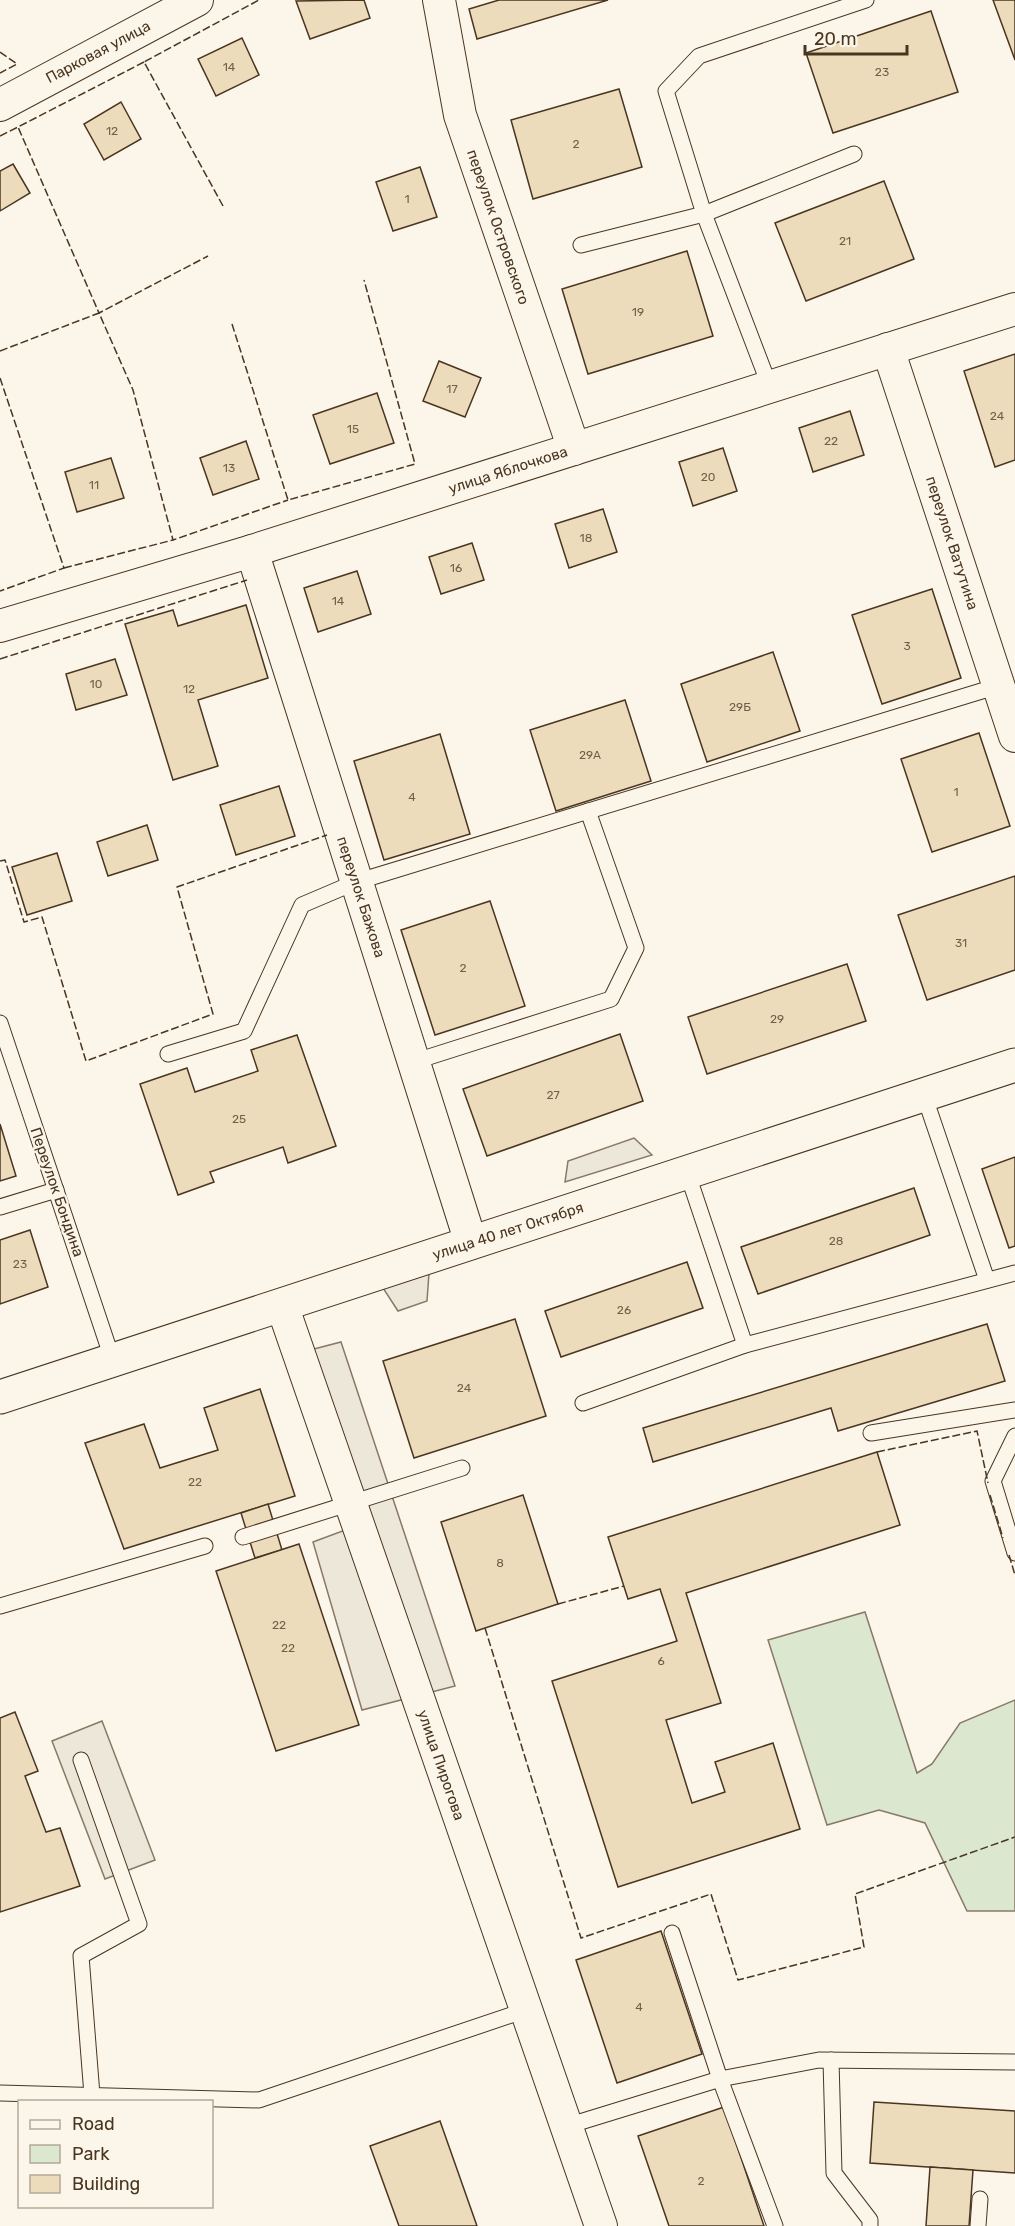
<svg xmlns="http://www.w3.org/2000/svg" width="1015" height="2226" viewBox="0 0 1015 2226" font-family="Rubik,sans-serif">
	<style>
		.green { fill: #dce7d0; stroke: #887966; stroke-width: 1.5 }
		.parking { fill: #ede7d9; stroke: #887966; stroke-width: 1.5 }
		.building { fill: #ecdcbc; stroke: #4a3520; stroke-width: 1.5 }
		.lines { fill: none; stroke-linecap: round; stroke-linejoin: round }
		.lane-casing { stroke: #4a3520; stroke-width: 17 }
		.street-casing { stroke: #4a3520; stroke-width: 34 }
		.secondary-casing { stroke: #4a3520; stroke-width: 35 }
		.lane { stroke: #fbf6e9; stroke-width: 15 }
		.street { stroke: #fbf6e9; stroke-width: 32 }
		.secondary { stroke: #fbf6e9; stroke-width: 33 }
		.fence { stroke: #4a3520; stroke-width: 1.5; stroke-dasharray: 8 3; stroke-linecap: butt }
		.labels { text-anchor: middle; dominant-baseline: central; stroke-width: 4.5; stroke-linejoin: round; paint-order: stroke }
		.number-label { font-size: 12px; fill: #725f47 }
		.street-label { font-size: 15px; fill: #4a3520; stroke: #fbf6e9 }
	</style>
	<rect width="100%" height="100%" fill="#fbf6e9"/>
	<!-- green -->
	<path class="green" d="M865,1612L917,1773L932,1764L960,1723L1015,1700V1911H967L925,1823L879,1810L827,1825L768,1640Z"/>
	<!-- parking -->
	<g class="parking">
		<path d="M634,1138L652,1155L565,1182L568,1161Z"/>
		<path d="M429,1273L427,1301L398,1311L383,1288Z"/>
		<path d="M341,1342L455,1686L362,1710L313,1542L364,1523L310,1350Z"/>
		<path d="M102,1721L155,1860L105,1879L52,1741Z"/>
	</g>
	<!-- building -->
	<g class="building">
		<path d="M364,0L370,18L310,39L296,1Z"/>
		<path d="M499,0H608L477,39L469,9Z"/>
		<path d="M993,0H1015V60Z"/>
		<path d="M931,11L958,92L833,133L806,53Z"/>
		<path d="M242,38L259,75L216,96L198,59Z"/>
		<path d="M619,89L642,167L533,199L511,120Z"/>
		<path d="M121,102L141,139L104,160L84,124Z"/>
		<path d="M13,164L30,193L0,211V171Z"/>
		<path d="M420,167L437,217L393,231L376,182Z"/>
		<path d="M884,181L914,259L806,301L775,223Z"/>
		<path d="M687,251L713,336L588,374L562,289Z"/>
		<path d="M1015,354V460L995,467L964,371Z"/>
		<path d="M439,361L481,378L465,417L423,401Z"/>
		<path d="M377,393L394,443L330,464L313,415Z"/>
		<path d="M850,411L864,455L813,472L799,428Z"/>
		<path d="M246,441L259,479L213,495L200,458Z"/>
		<path d="M723,448L737,491L693,506L679,462Z"/>
		<path d="M111,458L124,498L77,512L65,472Z"/>
		<path d="M603,509L617,552L569,568L555,524Z"/>
		<path d="M472,543L484,580L441,594L429,557Z"/>
		<path d="M357,571L371,614L318,632L304,588Z"/>
		<path d="M932,589L961,678L882,704L852,615Z"/>
		<path d="M246,605L268,678L198,700L218,766L173,780L125,624L173,610L178,626Z"/>
		<path d="M773,652L800,731L707,762L681,684Z"/>
		<path d="M115,659L127,695L76,710L66,674Z"/>
		<path d="M625,700L651,781L556,811L530,730Z"/>
		<path d="M979,733L1010,826L932,852L901,759Z"/>
		<path d="M440,734L470,834L384,860L354,761Z"/>
		<path d="M279,786L295,836L236,855L220,805Z"/>
		<path d="M147,825L158,860L108,876L97,842Z"/>
		<path d="M57,853L72,901L27,915L12,867Z"/>
		<path d="M1015,876V970L927,1000L898,915Z"/>
		<path d="M490,901L525,1006L435,1035L401,930Z"/>
		<path d="M847,964L866,1021L707,1074L688,1017Z"/>
		<path d="M620,1034L643,1101L487,1156L463,1089Z"/>
		<path d="M297,1035L336,1146L288,1163L283,1147L210,1172L214,1182L178,1195L140,1084L187,1068L195,1092L258,1071L251,1050Z"/>
		<path d="M0,1124L16,1176L0,1181Z"/>
		<path d="M1015,1157V1246L1009,1248L982,1169Z"/>
		<path d="M914,1188L930,1235L758,1294L741,1247Z"/>
		<path d="M30,1230L48,1287L0,1304V1240Z"/>
		<path d="M687,1262L703,1308L561,1357L545,1311Z"/>
		<path d="M515,1319L546,1416L414,1458L383,1361Z"/>
		<path d="M987,1324L1005,1381L838,1431L831,1408L653,1462L643,1428Z"/>
		<path d="M260,1389L295,1496L124,1549L85,1443L144,1424L160,1468L218,1450L204,1408Z"/>
		<path d="M877,1452L900,1525L686,1593L721,1703L666,1720L692,1803L725,1792L715,1762L773,1743L800,1829L618,1887L552,1681L677,1641L660,1589L628,1599L608,1537Z"/>
		<path d="M523,1495L558,1604L476,1631L441,1522Z"/>
		<path d="M268,1504L282,1550L255,1558L241,1513Z"/>
		<path d="M299,1544L359,1725L276,1751L216,1571Z"/>
		<path d="M15,1712L38,1771L25,1776L46,1832L60,1828L80,1886L0,1912V1718Z"/>
		<path d="M661,1931L702,2054L617,2083L576,1960Z"/>
		<path d="M874,2102L1015,2111V2173L870,2163Z"/>
		<path d="M724,2107L764,2226H669L638,2136Z"/>
		<path d="M440,2121L477,2226H399L370,2146Z"/>
		<path d="M930,2167L973,2170L969,2226H926Z"/>
	</g>
	<g class="lines">
		<!-- lane casing -->
		<g class="lane-casing">
			<g id="lane">
				<path d="M581,245L704,214L854,154"/>
				<path d="M770,387L704,214L666,91L699,56L866,0"/>
				<path d="M0,1023L113,1361"/>
				<path d="M168,1054L244,1031L302,905L356,882L998,686"/>
				<path d="M413,1062L611,999L636,948L588,811"/>
				<path d="M924,1095L987,1280"/>
				<path d="M0,1207L56,1190"/>
				<path d="M745,1345L1015,1273"/>
				<path d="M583,1403L745,1345L687,1172"/>
				<path d="M871,1433L1015,1410"/>
				<path d="M1015,1436L993,1481L1015,1553"/>
				<path d="M243,1537L462,1468"/>
				<path d="M0,1606L205,1546"/>
				<path d="M81,1760L139,1924L81,1956L92,2095"/>
				<path d="M831,2060L834,2173L870,2220V2226"/>
				<path d="M0,2093L259,2100L526,2010"/>
				<path d="M567,2126L720,2079L672,1933"/>
				<path d="M775,2226L720,2079L819,2060L1015,2062"/>
				<path d="M978,2226L980,2199"/>
			</g>
		</g>
		<!-- street casing -->
		<g class="street-casing">
			<g id="street">
				<path d="M439,0L460,115L574,449"/>
				<path d="M0,105L197,0"/>
				<path d="M888,349L1015,736"/>
				<path d="M252,551L471,1243"/>
				<path d="M0,626L252,551L1015,309"/>
				<path d="M282,1305L601,2226"/>
			</g>
		</g>
		<!-- secondary casing -->
		<g class="secondary-casing">
			<path id="secondary" d="M0,1397L1015,1065"/>
		</g>
		<!-- lane -->
		<use href="#lane" class="lane"/>
		<!-- street -->
		<use href="#street" class="street"/>
		<!-- secondary -->
		<use href="#secondary" class="secondary"/>
		<!-- fence -->
		<g class="fence">
			<path d="M0,52L17,64L0,73"/>
			<path d="M144,62L18,127L99,313L208,256"/>
			<path d="M0,136L18,127"/>
			<path d="M223,206L144,62L259,0"/>
			<path d="M232,324L288,500L415,464L364,280"/>
			<path d="M0,351L99,313L133,390L173,540L288,500"/>
			<path d="M0,378L64,568L0,591"/>
			<path d="M64,568L173,540"/>
			<path d="M0,659L247,580"/>
			<path d="M0,861L5,860L24,922L42,917L86,1061L213,1014L177,887L327,835"/>
			<path d="M877,1452L977,1431L988,1483"/>
			<path d="M990,1495L1003,1538"/>
			<path d="M1009,1555L1015,1575"/>
			<path d="M558,1604L624,1586"/>
			<path d="M485,1628L581,1938L711,1894L738,1980L864,1947L855,1894L1015,1837"/>
		</g>
	</g>
	<g class="labels">
		<!-- number labels -->
		<g class="number-label">
			<text x="229" y="67">14</text>
			<text x="882" y="72">23</text>
			<text x="112" y="131">12</text>
			<text x="576" y="144">2</text>
			<text x="407" y="199">1</text>
			<text x="845" y="241">21</text>
			<text x="638" y="312">19</text>
			<text x="452" y="389">17</text>
			<text x="997" y="416">24</text>
			<text x="353" y="429">15</text>
			<text x="831" y="441">22</text>
			<text x="229" y="468">13</text>
			<text x="708" y="477">20</text>
			<text x="94" y="485">11</text>
			<text x="586" y="538">18</text>
			<text x="456" y="568">16</text>
			<text x="338" y="601">14</text>
			<text x="907" y="646">3</text>
			<text x="96" y="684">10</text>
			<text x="189" y="689">12</text>
			<text x="740" y="707">29Б</text>
			<text x="590" y="755">29А</text>
			<text x="956" y="792">1</text>
			<text x="412" y="797">4</text>
			<text x="961" y="943">31</text>
			<text x="463" y="968">2</text>
			<text x="777" y="1019">29</text>
			<text x="553" y="1095">27</text>
			<text x="239" y="1119">25</text>
			<text x="836" y="1241">28</text>
			<text x="20" y="1264">23</text>
			<text x="624" y="1310">26</text>
			<text x="464" y="1388">24</text>
			<text x="195" y="1482">22</text>
			<text x="500" y="1563">8</text>
			<text x="279" y="1625">22</text>
			<text x="288" y="1648">22</text>
			<text x="661" y="1661">6</text>
			<text x="639" y="2007">4</text>
			<text x="701" y="2181">2</text>
		</g>
		<!-- street labels -->
		<g class="street-label">
			<text transform="translate(98 52) rotate(-28)">Парковая улица</text>
			<text transform="translate(498 227) rotate(71)">переулок Островского</text>
			<text transform="translate(508 470) rotate(-18)">улица Яблочкова</text>
			<text transform="translate(952 543) rotate(72)">переулок Ватутина</text>
			<text transform="translate(361 897) rotate(72)">переулок Бажова</text>
			<text transform="translate(57 1192) rotate(71)">Переулок Бондина</text>
			<text transform="translate(508 1231) rotate(-18)">улица 40 лет Октября</text>
			<text transform="translate(441 1765) rotate(71)">улица Пирогова</text>
		</g>
	</g>
	<!-- legend -->
	<rect x="18" y="2100" width="195" height="108" fill="#fbf6e9" stroke="#b4a999" stroke-width="1.5"/>
	<rect x="30" y="2120" width="30" height="9" fill="#fbf6e9" stroke="#b4a999" stroke-width="1.5"/>
	<text x="72" y="2130" font-size="18" fill="#4a3520">Road</text>
	<rect x="30" y="2145" width="30" height="18" fill="#dce7d0" stroke="#b4a999" stroke-width="1.5"/>
	<text x="72" y="2160" font-size="18" fill="#4a3520">Park</text>
	<rect x="30" y="2175" width="30" height="18" fill="#ecdcbc" stroke="#b4a999" stroke-width="1.5"/>
	<text x="72" y="2190" font-size="18" fill="#4a3520">Building</text>
	<!-- scale -->
	<path d="M805 45v9h102v-9" fill="none" stroke="#4a3520" stroke-width="3"/>
	<text x="814" y="45" font-size="18" fill="#4a3520" stroke="#fbf6e9" stroke-width="4.5" paint-order="stroke">20 m</text>
</svg>
